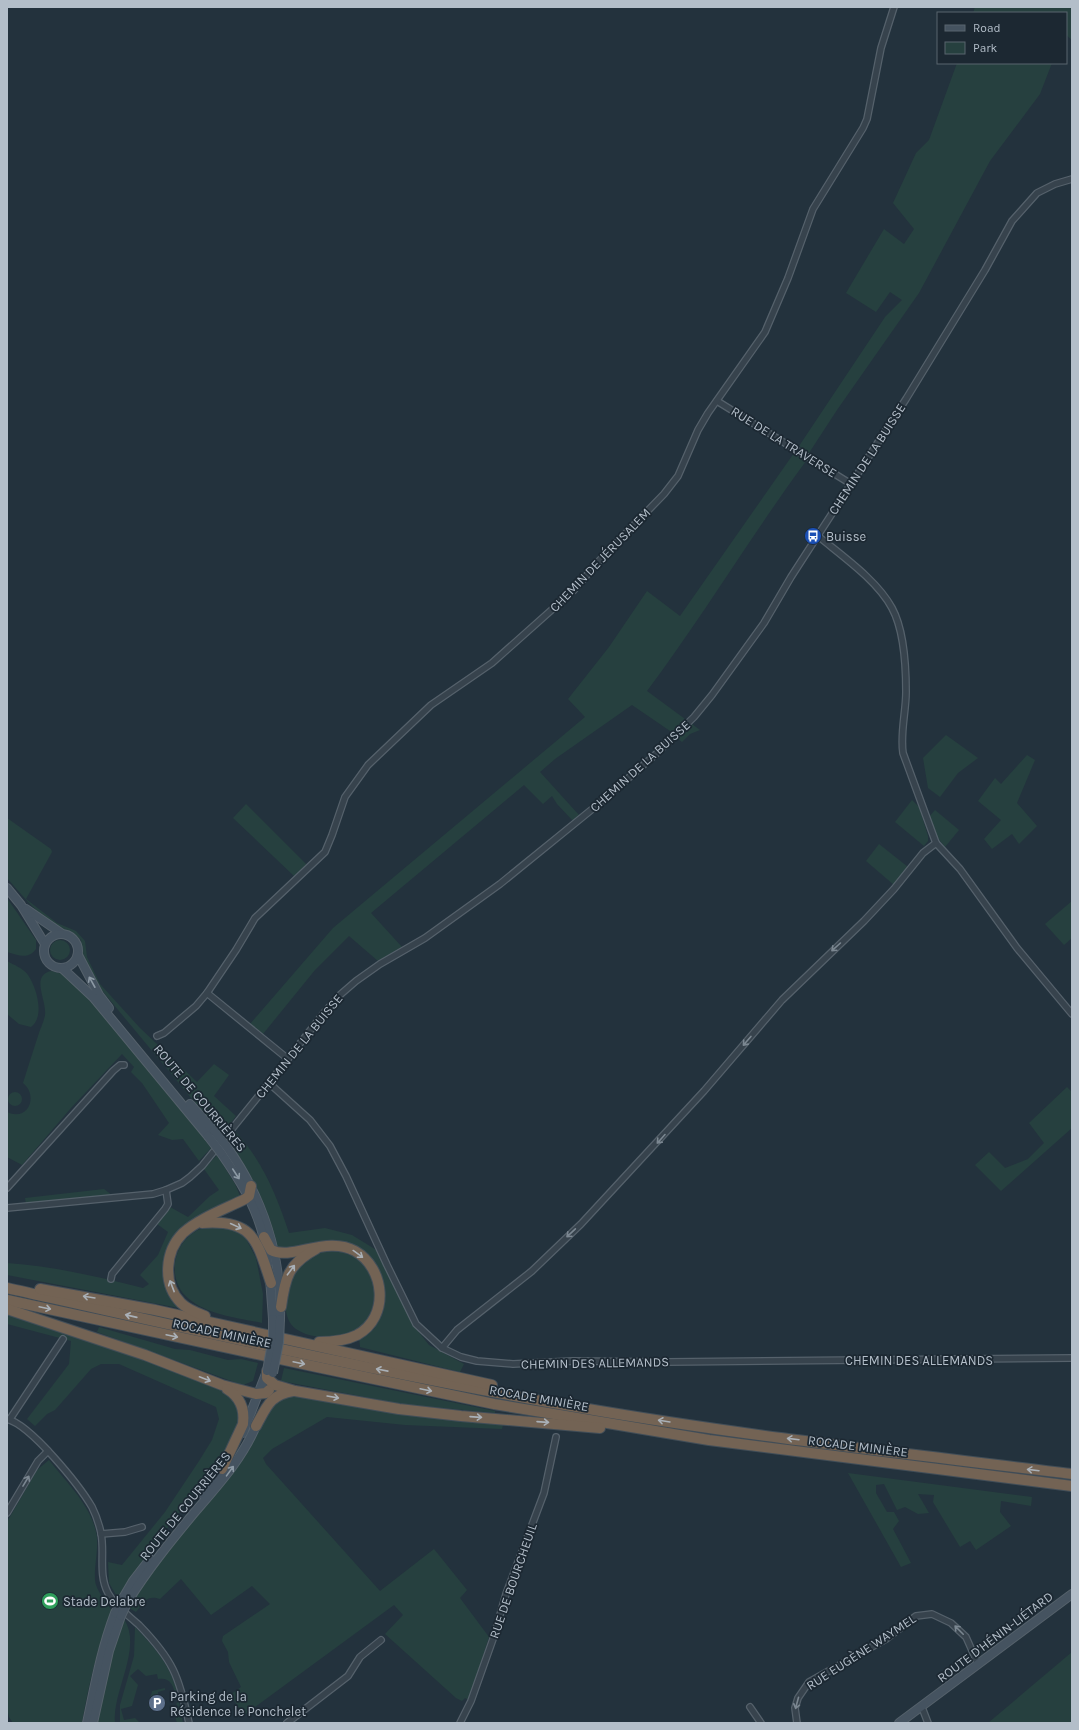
<svg xmlns="http://www.w3.org/2000/svg" width="1079" height="1730" viewBox="0 0 1079 1730" font-family="Karla,sans-serif">
	<style>
		.green { fill: #26403f }
		.lines { fill: none; stroke-linecap: round; stroke-linejoin: round }
		.minor-casing { stroke: #55616b; stroke-width: 8 }
		.secondary-casing { stroke: #55616b; stroke-width: 10 }
		.motorway-casing { stroke: #424e58; stroke-width: 12 }
		.minor { stroke: #37434d; stroke-width: 5.5 }
		.secondary { stroke: #455360; stroke-width: 8 }
		.motorway { stroke: #736354; stroke-width: 10 }
		.secondary-bridge-casing { stroke: #55616b; stroke-width: 10; stroke-linecap: butt }
		.secondary-bridge { stroke: #455360; stroke-width: 8 }
		.oneway { stroke: #7b8791 }
		.oneway2 { stroke: #8c99a4 }
		.oneway3 { stroke: #a9b0b7 }
		.labels { text-anchor: middle; dominant-baseline: central; stroke-width: 3.5; stroke-linejoin: round; paint-order: stroke }
		.street-label { font-size: 13px; fill: #b3bec9; stroke: #1c2832 }
		.poi-label { font-size: 13px; fill: #b3bec9; stroke: #1c2832; text-anchor: start }
	</style>
	<rect width="100%" height="100%" fill="#23323d"/>
	<!-- green -->
	<g class="green">
		<path d="M975,7H1059L1060,8L1061,7H1072V40L1066,35V13H973Z"/>
		<path d="M957,63H1052L1040,94L990,161L919,293L837,410L809,453L799,446L885,317L902,300L890,292L876,312L846,293L884,229L904,244L914,229L893,203L916,153L929,140Z"/>
		<path d="M794,453L806,461C751,536 703,616 647,691L685,719L673,733L632,705L555,759L540,772L579,815L573,821L557,804L552,796L543,804L524,785L371,913L402,947L378,961L349,936L315,970L263,1034L250,1024L333,928L585,717L568,699L609,647L647,591L680,616Z"/>
		<path d="M692,724L700,730L690,734L682,742L677,738Z"/>
		<path d="M946,735L978,758L958,773L940,797L928,788L923,758Z"/>
		<path d="M1027,755L1035,760L1017,803L1037,826L1019,844L1012,834L992,849L984,839L1001,820L978,801L995,778L1001,784Z"/>
		<path d="M912,800L919,807L928,836V841L924,846L895,822Z"/>
		<path d="M246,804L307,865L294,876L233,818Z"/>
		<path d="M935,810L959,830L945,847L937,837L928,818Z"/>
		<path d="M7,818L51,849L52,852L26,899L57,923L76,931L85,941L87,957L100,984L140,1028L197,1082L214,1064L229,1075L214,1096L236,1116L222,1135L99,987L82,956L81,940C72,931 61,930 51,923C34,910 21,894 7,878Z"/>
		<path d="M879,844L908,867L894,885L866,861Z"/>
		<path d="M7,898L36,940V949C28,960 18,955 7,952Z"/>
		<path d="M1072,901V938L1064,945L1045,924Z"/>
		<circle cx="60" cy="950" r="10"/>
		<path d="M7,961C14,965 23,968 28,975C37,988 45,1017 31,1027L19,1024L7,1014Z"/>
		<path d="M51,971L67,975L73,981L177,1102L211,1148L199,1161L183,1139L172,1140L158,1135L169,1123L142,1083L131,1072L134,1067L122,1054L71,1108L22,1165L7,1157V1112C28,1122 39,1096 23,1083C28,1067 33,1051 38,1036C40,1029 44,1022 45,1015C47,1000 30,976 51,971Z"/>
		<path d="M1067,1087L1072,1092V1128L1001,1191L975,1165L989,1152L1005,1168L1028,1159L1044,1143L1029,1123Z"/>
		<circle cx="15" cy="1099" r="7"/>
		<path d="M235,1131C262,1160 277,1196 289,1233L325,1228L352,1235L378,1251L414,1326L429,1345L464,1364L460,1372L360,1347L359,1337L374,1329L383,1313L385,1288L373,1261L357,1248L283,1250L276,1247C266,1203 254,1177 228,1140Z"/>
		<path d="M217,1155L235,1184L241,1198L169,1246L173,1298L179,1308L7,1275V1263C54,1266 98,1277 143,1288L149,1284L140,1275L158,1255L168,1232L157,1224L170,1207L188,1217L210,1196L219,1190L204,1169Z"/>
		<path d="M104,1189L113,1196L26,1204L25,1198Z"/>
		<path d="M217,1227L230,1228L245,1237L256,1258L263,1294L262,1323C239,1318 208,1315 189,1299C166,1281 172,1243 198,1230C203,1228 211,1228 217,1227Z"/>
		<path d="M330,1250C341,1252 353,1254 361,1261C363,1263 365,1267 366,1269C368,1272 371,1276 372,1280C378,1295 372,1317 360,1327C351,1335 336,1337 325,1337C315,1337 305,1335 296,1329C278,1317 285,1276 300,1263C308,1256 320,1252 330,1250Z"/>
		<path d="M7,1313L173,1370L219,1389L236,1401L239,1416L238,1424L217,1465L150,1550L119,1600L109,1583L108,1562L122,1565L165,1512L199,1461L212,1440L219,1419L216,1407L119,1364H101L91,1369L55,1410L47,1414L35,1426L27,1419L69,1364L71,1341L7,1324Z"/>
		<path d="M99,1327L175,1349L190,1350L228,1360L241,1359L258,1363L253,1381L243,1385L234,1382L97,1332Z"/>
		<path d="M284,1368L495,1411V1413L402,1404L281,1381Z"/>
		<path d="M291,1396L392,1413L503,1425L502,1429L405,1425L327,1417L272,1449L263,1458L266,1464L380,1591L434,1549L467,1590L460,1598L489,1637L469,1700L465,1698L462,1701L456,1698L385,1634L403,1615L394,1605L244,1715L230,1695L241,1687L229,1662L228,1652L222,1641L223,1636L270,1604L252,1586L211,1615L181,1579L160,1599C146,1595 145,1602 136,1612L129,1608L138,1591L161,1559L233,1471L258,1432L271,1405L281,1398Z"/>
		<path d="M49,1460C66,1482 90,1504 96,1532C100,1548 92,1572 96,1585C99,1594 107,1603 112,1611C97,1650 89,1682 82,1723H13L9,1717L7,1708V1522L37,1470Z"/>
		<path d="M848,1473L1032,1497L1031,1506L1001,1501L1000,1512L1011,1526L976,1550L970,1541L960,1547L933,1502L934,1495L918,1494L929,1513L918,1514L905,1507L897,1510L884,1484L876,1485V1493L887,1512H894L899,1521L893,1529L911,1563L901,1567Z"/>
		<path d="M124,1619C143,1648 112,1691 115,1723H97L109,1662Z"/>
		<path d="M135,1627C155,1648 173,1668 178,1697L176,1696C173,1686 171,1677 158,1679L157,1674L146,1676L138,1669L130,1676L138,1685L132,1706L121,1709L124,1720L135,1718L140,1723H120V1705L134,1656Z"/>
		<path d="M1072,1652V1723H988Z"/>
		<path d="M165,1688V1690L158,1692V1695H154L151,1705L148,1708L152,1691Z"/>
		<path d="M178,1702H179L183,1723H177L173,1710L176,1712L179,1707L176,1704Z"/>
	</g>
	<g class="lines">
		<!-- minor casing -->
		<g class="minor-casing">
			<g id="minor">
				<path d="M717,401L851,484"/>
				<path d="M818,536C842,556 877,580 892,608C904,630 906,667 906,692C906,712 900,733 903,753L936,843L960,869L1017,948L1072,1014"/>
				<path d="M207,993L288,1059"/>
				<path d="M157,1036L164,1033L196,1006L207,993L236,950L255,918L325,852L332,835L345,797L368,765L431,705L492,663L574,590L599,561L664,494L678,476L698,430L708,413L765,332L788,278L813,209L863,128L867,119L881,48L894,7"/>
				<path d="M269,1083L310,1120L330,1146L346,1176L387,1265L416,1324L442,1348L461,1357L477,1361L513,1364L573,1361L667,1362L1072,1358"/>
				<path d="M7,1188L113,1071L120,1065H124"/>
				<path d="M7,1208L153,1194L166,1190L182,1183L190,1177L202,1166L269,1083L323,1014L341,994L356,981L380,964L425,938L500,884L601,802L656,754L694,717L712,695L764,623L791,577L906,399L985,270L1012,221L1037,193L1055,184L1072,179"/>
				<path d="M111,1279L112,1274L165,1209L168,1204L166,1190"/>
				<path d="M442,1348L457,1330L532,1271L581,1224L704,1091L782,1000L864,921L894,889L923,853L936,843"/>
				<path d="M7,1419C31,1425 79,1485 92,1507C96,1515 99,1524 101,1533C105,1553 98,1574 108,1593C115,1606 128,1615 139,1625C173,1660 179,1676 189,1723"/>
				<path d="M10,1419L63,1339"/>
				<path d="M7,1513L38,1461L48,1451"/>
				<path d="M101,1534L125,1532L142,1527"/>
				<path d="M750,1707L761,1723"/>
				<path d="M920,1708L923,1710L928,1723"/>
				<path d="M287,1723L348,1676L360,1657L381,1640"/>
				<path d="M460,1723L471,1701L493,1639L506,1594L544,1493L556,1437"/>
				<path d="M797,1723L795,1708L798,1698L809,1682L886,1639L916,1616L932,1614L951,1623L966,1637L978,1664"/>
			</g>
		</g>
		<!-- secondary casing -->
		<g class="secondary-casing">
			<g id="secondary">
				<path d="M7,888L21,905L45,944"/>
				<path d="M26,909L61,933"/>
				<circle cx="61" cy="951" r="17"/>
				<path d="M78,955L99,995L109,1008"/>
				<path d="M62,968L93,997L208,1136"/>
				<path d="M190,1104L214,1131"/>
				<path d="M227,1147C263,1198 282,1257 280,1319"/>
				<path d="M221,1153C239,1179 255,1204 263,1235C266,1244 266,1254 268,1263"/>
				<path d="M270,1278L273,1319"/>
				<path d="M243,1433L267,1371"/>
				<path d="M203,1495L225,1465"/>
				<path d="M123,1598L133,1581L150,1559"/>
				<path d="M128,1601C148,1569 170,1542 194,1513C219,1484 244,1457 258,1421"/>
				<path d="M87,1723C95,1685 101,1650 115,1613"/>
				<path d="M93,1723L109,1651L121,1616"/>
				<path d="M899,1723L1072,1594"/>
			</g>
		</g>
		<!-- motorway casing -->
		<g class="motorway-casing">
			<g id="motorway">
				<path d="M202,1223C254,1219 257,1241 271,1283"/>
				<path d="M264,1237L271,1250C292,1261 327,1235 355,1251C385,1268 390,1317 357,1335C345,1341 333,1342 319,1342"/>
				<path d="M7,1288C198,1331 389,1375 582,1408C744,1436 909,1454 1072,1474"/>
				<path d="M40,1289L155,1310L492,1385"/>
				<path d="M7,1300L317,1367L494,1404L709,1440L1072,1486"/>
				<path d="M281,1307C285,1278 288,1264 316,1249"/>
				<path d="M7,1309L145,1355L222,1385L256,1394L266,1393L269,1390"/>
				<path d="M205,1316C197,1313 187,1309 181,1303C162,1284 165,1251 183,1233C200,1218 225,1209 245,1199L249,1196L251,1186"/>
				<path d="M267,1371V1378L275,1385L295,1391L399,1409L461,1416L600,1428"/>
				<path d="M256,1426C267,1406 270,1395 293,1391"/>
				<path d="M222,1469L243,1424C245,1409 240,1397 227,1389"/>
			</g>
		</g>
		<!-- minor -->
		<use href="#minor" class="minor"/>
		<!-- secondary -->
		<use href="#secondary" class="secondary"/>
		<!-- motorway -->
		<use href="#motorway" class="motorway"/>
		<!-- secondary-bridge casing -->
		<g class="secondary-bridge-casing">
			<g id="secondary-bridge">
				<path d="M214,1131L227,1147"/>
				<path d="M208,1136L221,1153"/>
				<path d="M267,1371L273,1338V1319"/>
				<path d="M273,1373L279,1342L280,1319"/>
				<path d="M115,1613L123,1598"/>
				<path d="M121,1616L128,1601"/>
			</g>
		</g>
		<!-- secondary-bridge -->
		<use href="#secondary-bridge" class="secondary-bridge"/>
	</g>
	<!-- one-way arrows -->
	<defs><path id="oneway-shaft" d="M-6 0H5M1.5-3L5.5 0L1.5 3" fill="none" stroke-width="1.6" stroke-linecap="round" stroke-linejoin="round"/></defs>
	<g class="oneway">
		<use href="#oneway-shaft" transform="translate(836 947) rotate(138)"/>
		<use href="#oneway-shaft" transform="translate(747 1041) rotate(131)"/>
		<use href="#oneway-shaft" transform="translate(661 1139) rotate(132)"/>
		<use href="#oneway-shaft" transform="translate(571 1233) rotate(137)"/>
		<use href="#oneway-shaft" transform="translate(26 1481) rotate(-59)"/>
		<use href="#oneway-shaft" transform="translate(959 1630) rotate(-135)"/>
		<use href="#oneway-shaft" transform="translate(797 1703) rotate(105)"/>
	</g>
	<g class="oneway2">
		<use href="#oneway-shaft" transform="translate(92 982) rotate(-119)"/>
		<use href="#oneway-shaft" transform="translate(236 1174) rotate(57)"/>
		<use href="#oneway-shaft" transform="translate(230 1471) rotate(-54)"/>
	</g>
	<g class="oneway3">
		<use href="#oneway-shaft" transform="translate(236 1226) rotate(25)"/>
		<use href="#oneway-shaft" transform="translate(358 1254) rotate(36)"/>
		<use href="#oneway-shaft" transform="translate(291 1270) rotate(-53)"/>
		<use href="#oneway-shaft" transform="translate(172 1286) rotate(-111)"/>
		<use href="#oneway-shaft" transform="translate(89 1297) rotate(-171)"/>
		<use href="#oneway-shaft" transform="translate(45 1308) rotate(12)"/>
		<use href="#oneway-shaft" transform="translate(131 1316) rotate(-167)"/>
		<use href="#oneway-shaft" transform="translate(172 1336) rotate(12)"/>
		<use href="#oneway-shaft" transform="translate(299 1363) rotate(12)"/>
		<use href="#oneway-shaft" transform="translate(382 1370) rotate(-169)"/>
		<use href="#oneway-shaft" transform="translate(205 1379) rotate(21)"/>
		<use href="#oneway-shaft" transform="translate(426 1390) rotate(12)"/>
		<use href="#oneway-shaft" transform="translate(333 1397) rotate(10)"/>
		<use href="#oneway-shaft" transform="translate(476 1417) rotate(4)"/>
		<use href="#oneway-shaft" transform="translate(664 1421) rotate(-171)"/>
		<use href="#oneway-shaft" transform="translate(543 1422) rotate(4)"/>
		<use href="#oneway-shaft" transform="translate(793 1439) rotate(-173)"/>
		<use href="#oneway-shaft" transform="translate(1033 1470) rotate(-173)"/>
	</g>
	<!-- icons -->
	<defs>
		<g id="bus-disc" transform="scale(0.9)"><circle r="9.5" fill="#1a4fb4" stroke="#1c2832"/><path d="M-5-6H5V4H4V6H2V4H-2V6H-4V4H-5ZM-3.5-4V0h7V-4ZM-3.5 1.2v1.5H-2V1.2ZM2 1.2v1.5H3.5V1.2Z" fill="#fff"/></g>
		<g id="stadium-disc" transform="scale(0.9)"><circle r="9.5" fill="#2e9e5b" stroke="#1c2832"/><path d="M0-5a6.5 5 0 1 0 0 10a6.5 5 0 1 0 0-10ZM-3.5-1.8h7v3.6h-7Z" fill="#fff"/></g>
		<g id="parking-disc" transform="scale(0.9)"><circle r="9.5" fill="#5c6f8a" stroke="#1c2832"/><path d="M-3.5-5.5H1a3.5 3.5 0 0 1 0 7H-1V5.5H-3.5ZM-1-3.4V-.6H.8a1.4 1.4 0 0 0 0-2.8Z" fill="#fff"/></g>
	</defs>
	<g fill-rule="evenodd">
		<use href="#bus-disc" x="813" y="536"/>
		<use href="#stadium-disc" x="50" y="1601"/>
		<use href="#parking-disc" x="157" y="1703"/>
	</g>
	<g class="labels">
		<!-- street labels -->
		<g class="street-label">
			<text transform="translate(784 442) rotate(32)">RUE DE LA TRAVERSE</text>
			<text transform="translate(867 459) rotate(-57)">CHEMIN DE LA BUISSE</text>
			<text transform="translate(600 560) rotate(-46)">CHEMIN DE JÉRUSALEM</text>
			<text transform="translate(640 766) rotate(-42)">CHEMIN DE LA BUISSE</text>
			<text transform="translate(299 1046) rotate(-51)">CHEMIN DE LA BUISSE</text>
			<text transform="translate(200 1098) rotate(50)">ROUTE DE COURRIÈRES</text>
			<text transform="translate(222 1333) rotate(12)">ROCADE MINIÈRE</text>
			<text x="919" y="1360">CHEMIN DES ALLEMANDS</text>
			<text transform="translate(595 1363) rotate(-1)">CHEMIN DES ALLEMANDS</text>
			<text transform="translate(539 1398) rotate(10)">ROCADE MINIÈRE</text>
			<text transform="translate(858 1446) rotate(7)">ROCADE MINIÈRE</text>
			<text transform="translate(185 1506) rotate(-51)">ROUTE DE COURRIÈRES</text>
			<text transform="translate(513 1581) rotate(-71)">RUE DE BOURCHEUIL</text>
			<text transform="translate(995 1637) rotate(-37)">ROUTE D'HÉNIN-LIÉTARD</text>
			<text transform="translate(861 1652) rotate(-33)">RUE EUGÈNE WAYMEL</text>
		</g>
		<!-- poi labels -->
		<g class="poi-label">
			<text x="826" y="536">Buisse</text>
			<text x="63" y="1601">Stade Delabre</text>
			<text x="170" y="1696">Parking de la<tspan x="170" dy="15">Résidence le Ponchelet</tspan></text>
		</g>
	</g>
	<!-- border -->
	<rect width="1079" height="1730" fill="none" stroke="#b3bec9" stroke-width="16"/>
	<!-- legend -->
	<rect x="937" y="12" width="130" height="52" fill="#1c2832" stroke="#58646e"/>
	<rect x="945" y="25" width="20" height="6" fill="#455360" stroke="#58646e"/>
	<text x="973" y="32" font-size="12" fill="#b3bec9">Road</text>
	<rect x="945" y="42" width="20" height="12" fill="#26403f" stroke="#58646e"/>
	<text x="973" y="52" font-size="12" fill="#b3bec9">Park</text>
</svg>
